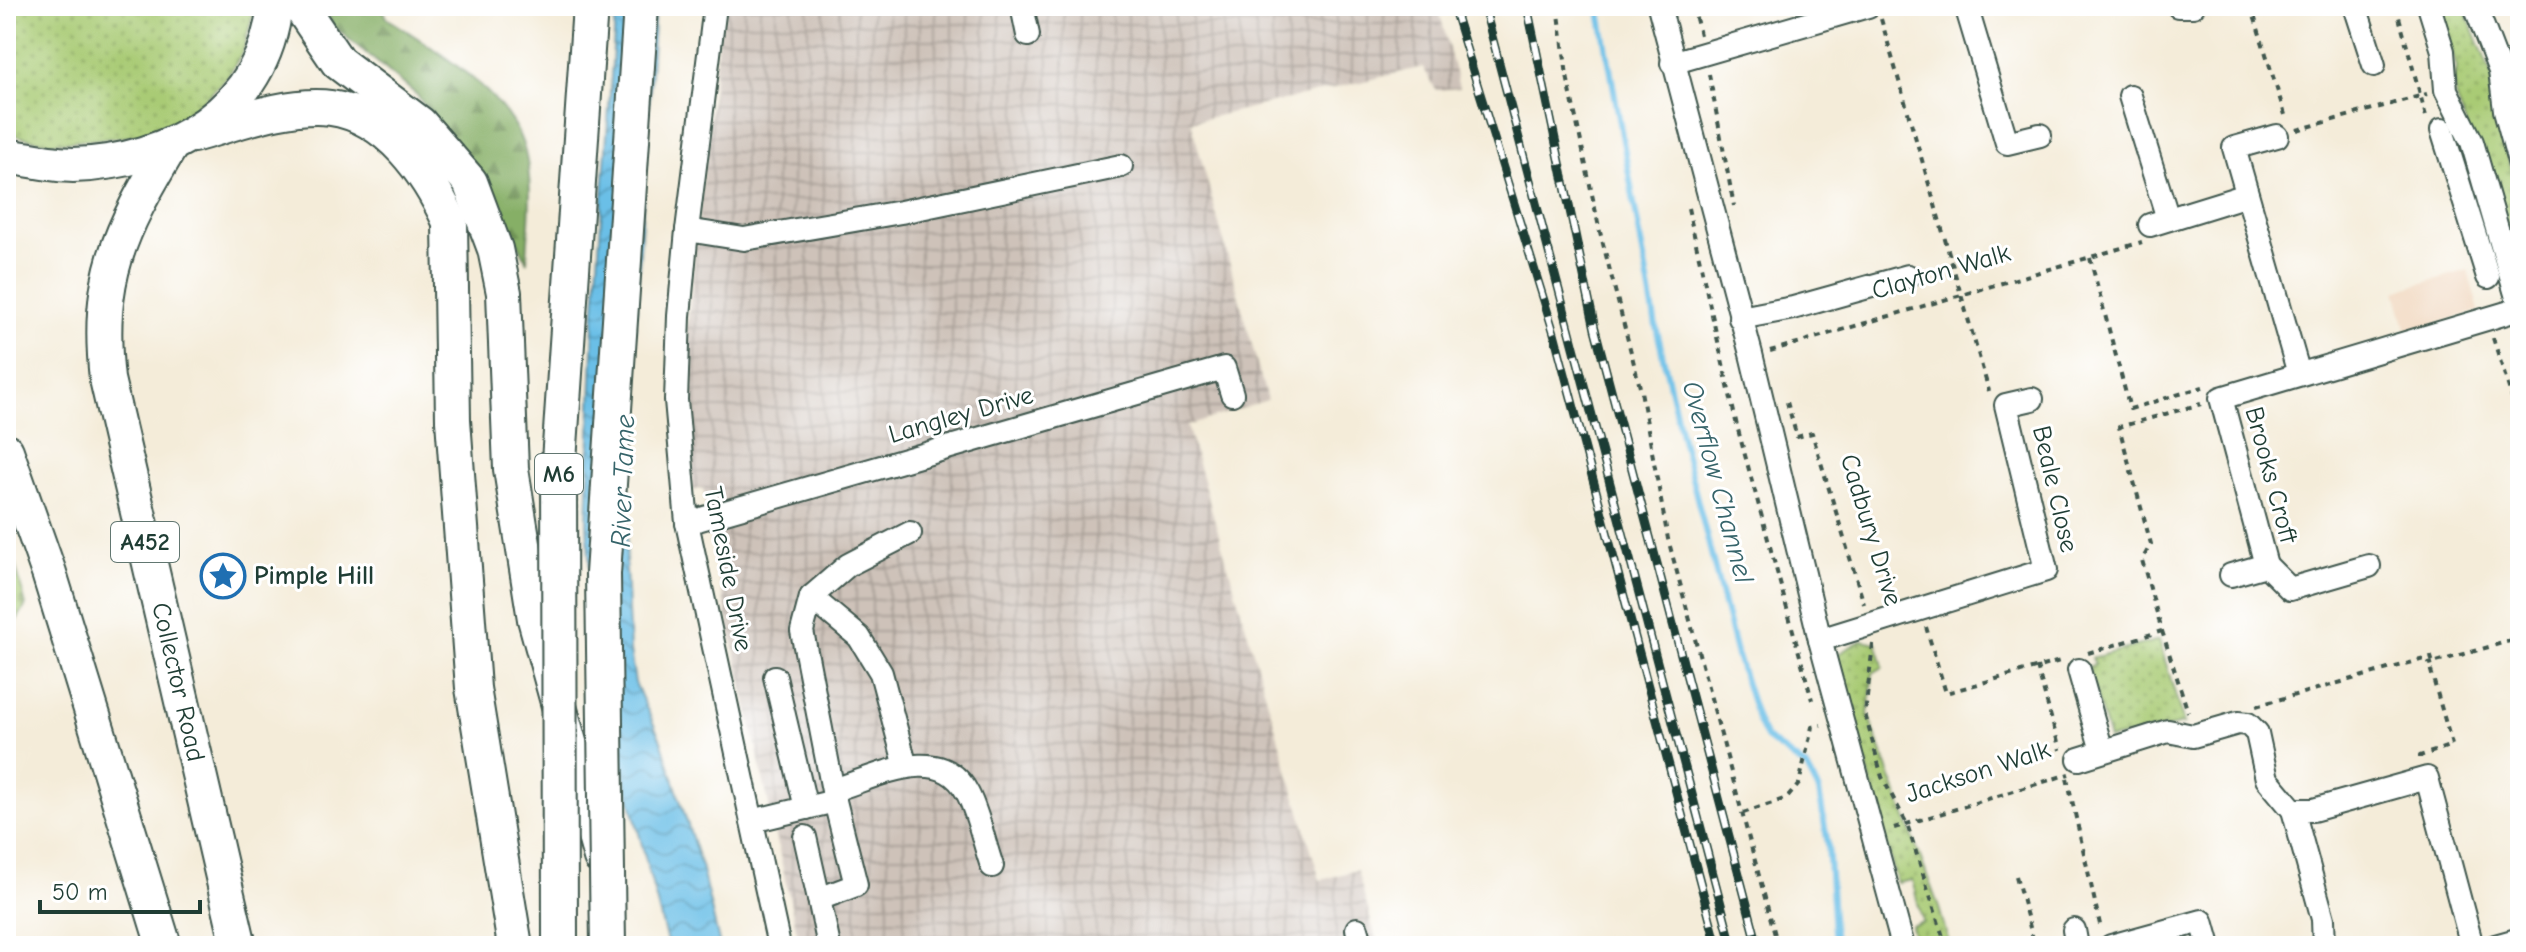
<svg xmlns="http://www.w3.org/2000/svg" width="2526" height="952" viewBox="0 0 2526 952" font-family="'Comic Neue',sans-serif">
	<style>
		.built { fill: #f0d6bc }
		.industrial { fill: url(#industrial-grid) }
		.grass { fill: url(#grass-dots); stroke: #648454; stroke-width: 2 }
		.forest { fill: url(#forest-firs); stroke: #52764d; stroke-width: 2 }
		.cemetery { fill: url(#cemetery-stones); stroke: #648454; stroke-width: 2 }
		.water { fill: url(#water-waves); stroke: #447e8e; stroke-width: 2 }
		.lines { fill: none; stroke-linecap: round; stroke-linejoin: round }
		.stream { stroke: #6abfe7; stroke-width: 6 }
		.minor-casing { stroke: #3f574d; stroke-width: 26 }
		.highway-casing { stroke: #3f574d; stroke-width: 38 }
		.path { stroke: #3f574d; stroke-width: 4; stroke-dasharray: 6 6; stroke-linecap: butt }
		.minor { stroke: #fff; stroke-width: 22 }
		.highway { stroke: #fff; stroke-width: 34 }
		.rail-casing { stroke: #1f3d34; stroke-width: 9 }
		.rail { stroke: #fff; stroke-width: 6; stroke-dasharray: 18; stroke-linecap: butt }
		.highway-bridge-casing { stroke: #3f574d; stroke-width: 38; stroke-linecap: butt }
		.highway-bridge { stroke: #fff; stroke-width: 34 }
		.labels { text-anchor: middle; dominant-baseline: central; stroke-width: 6; stroke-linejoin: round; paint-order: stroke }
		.shield { fill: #fff; stroke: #627771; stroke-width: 2 }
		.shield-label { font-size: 24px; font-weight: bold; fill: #1f3d34 }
		.street-label { font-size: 26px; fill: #1f3d34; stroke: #fff }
		.poi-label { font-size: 26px; font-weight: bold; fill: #1f3d34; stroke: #fff; text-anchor: start }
		.water-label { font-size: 28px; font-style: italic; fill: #36646a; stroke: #fff }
	</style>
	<defs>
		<pattern id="industrial-grid" width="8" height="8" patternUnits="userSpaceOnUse" patternTransform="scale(2)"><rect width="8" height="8" fill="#cec2b9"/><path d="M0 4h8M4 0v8" fill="none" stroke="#a79f97"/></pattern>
		<pattern id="grass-dots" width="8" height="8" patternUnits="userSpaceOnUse" patternTransform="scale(2)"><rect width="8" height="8" fill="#a9cb74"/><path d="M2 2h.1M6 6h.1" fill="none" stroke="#89a660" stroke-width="1.8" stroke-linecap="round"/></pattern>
		<pattern id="forest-firs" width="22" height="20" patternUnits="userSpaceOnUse" patternTransform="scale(2)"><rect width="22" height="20" fill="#86af66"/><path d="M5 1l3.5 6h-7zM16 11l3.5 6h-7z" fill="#6d9055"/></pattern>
		<pattern id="cemetery-stones" width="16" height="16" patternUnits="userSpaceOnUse" patternTransform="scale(2)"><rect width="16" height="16" fill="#a9cb74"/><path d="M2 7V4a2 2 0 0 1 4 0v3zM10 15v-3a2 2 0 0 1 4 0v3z" fill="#89a660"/></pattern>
		<pattern id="water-waves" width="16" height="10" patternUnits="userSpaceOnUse" patternTransform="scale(2)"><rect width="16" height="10" fill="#6abfe7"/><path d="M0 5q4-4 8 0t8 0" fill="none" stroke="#579cbc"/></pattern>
	</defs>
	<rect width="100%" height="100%" fill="#fff"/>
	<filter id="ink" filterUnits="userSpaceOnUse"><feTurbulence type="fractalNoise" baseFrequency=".0125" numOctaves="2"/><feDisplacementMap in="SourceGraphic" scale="16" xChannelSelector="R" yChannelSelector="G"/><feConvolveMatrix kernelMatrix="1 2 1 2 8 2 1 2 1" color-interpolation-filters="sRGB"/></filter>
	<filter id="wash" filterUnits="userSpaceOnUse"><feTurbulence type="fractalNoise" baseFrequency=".006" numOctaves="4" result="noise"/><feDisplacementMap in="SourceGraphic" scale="32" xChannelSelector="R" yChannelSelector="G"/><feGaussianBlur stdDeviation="1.8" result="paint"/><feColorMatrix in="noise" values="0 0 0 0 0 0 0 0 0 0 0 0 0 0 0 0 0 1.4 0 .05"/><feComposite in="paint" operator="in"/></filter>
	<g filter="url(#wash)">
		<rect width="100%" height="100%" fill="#f4ecd9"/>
		<!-- built -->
		<path class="built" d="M2468,270L2479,311L2407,332L2396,291Z"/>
		<!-- industrial -->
		<path class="industrial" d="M727,6H1438L1459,88L1436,90L1423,67L1191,122L1267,400L1187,426L1320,880L1357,870L1378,946H800L715,561L703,488L693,491L681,385L718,38Z"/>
		<!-- grass -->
		<g class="grass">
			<path d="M6,6H255L243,51L228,76L182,121L137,136L48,143L6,133Z"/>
			<path d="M2439,6H2464L2496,86L2490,97L2520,199V279L2455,93L2454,77L2457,68Z"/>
			<path d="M1862,640L1877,643L1883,667L1873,673L1868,715L1939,908L1950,946H1916L1911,926L1923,922L1912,880L1897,883L1845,680L1838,676L1833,657Z"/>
			<path d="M2159,640L2184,724L2109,739L2088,667L2095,665L2092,658Z"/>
		</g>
		<!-- forest -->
		<path class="forest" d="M324,6H382L387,18C433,48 512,95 525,152C534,188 528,226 527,262L512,231L417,95L333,26Z"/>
		<!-- cemetery -->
		<path class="cemetery" d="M6,531L26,605L6,637Z"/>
		<!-- water -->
		<path class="water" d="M616,6H655L630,412L626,569L630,651L635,683L661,740L701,866L720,946H668L595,662L587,523L594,321Z"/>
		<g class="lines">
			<!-- stream -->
			<path class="stream" d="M1599,6L1656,326L1681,435L1737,656L1758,722L1766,738L1807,768L1819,791L1828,845L1835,946"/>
		</g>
	</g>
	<g filter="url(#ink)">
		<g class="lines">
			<!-- minor casing -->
			<g class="minor-casing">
				<g id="minor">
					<path d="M715,6L687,230L679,316L676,400L687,523L779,946"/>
					<path d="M1022,6L1028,35"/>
					<path d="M1659,6L1751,354L1820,640L1903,946"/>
					<path d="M1966,6L2007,143L2040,135"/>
					<path d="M2178,6H2193"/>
					<path d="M2355,6L2374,65"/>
					<path d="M2429,6L2443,51L2446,90L2472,142L2520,308"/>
					<path d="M2475,6L2500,71L2505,110L2520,165"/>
					<path d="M1672,63L1868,6"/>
					<path d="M2130,96L2168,219"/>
					<path d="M2442,130L2488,277"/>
					<path d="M2277,136L2234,148L2299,374"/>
					<path d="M2150,225L2247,195"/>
					<path d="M687,230L744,239L901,212L1121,166"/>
					<path d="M1740,318L1793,308L1908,276"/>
					<path d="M687,523L1224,368L1232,394"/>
					<path d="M2266,565L2290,589L2369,566"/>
					<path d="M2231,575L2266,565L2221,398L2520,309"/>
					<path d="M811,597L859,637L881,673L906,767"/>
					<path d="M1820,640L2046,570L2006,405L2032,399"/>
					<path d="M2079,670L2102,751"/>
					<path d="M775,677L806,808"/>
					<path d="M2079,759L2168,731L2193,736L2238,723L2248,724L2257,733L2267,779L2293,810L2323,919L2324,946"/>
					<path d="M833,790C875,778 941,740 968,794C979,816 984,843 992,866"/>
					<path d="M2293,810H2313L2427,778L2472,946"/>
					<path d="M752,821L835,801L802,631L811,597L848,565L910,533"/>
					<path d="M805,837L819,899"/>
					<path d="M1357,929L1362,946"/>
					<path d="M2074,930L2077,946"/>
					<path d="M829,946L819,899L856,885L835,801"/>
					<path d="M2111,946L2202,921L2209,946"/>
					<path d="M2495,946L2520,939"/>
				</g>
			</g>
			<!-- highway casing -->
			<g class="highway-casing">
				<g id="highway">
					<path d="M300,6L338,62L420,124L470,182L495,249L504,293L511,469L535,619L601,858"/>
					<path d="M193,135C233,124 289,102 331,108C389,116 428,174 450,222L453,420L473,688L515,946"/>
					<path d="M170,147C119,232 96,278 107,379L239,946"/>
					<path d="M6,156C28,159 52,165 73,165C172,162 263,111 275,6"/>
					<path d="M6,451L49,573L164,946"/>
				</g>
			</g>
			<!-- path -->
			<g class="path">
				<path d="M1558,6L1567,76L1600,232L1641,391L1668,539L1778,946"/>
				<path d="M1693,6L1700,35"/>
				<path d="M2251,6L2286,118"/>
				<path d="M2396,6L2427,120"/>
				<path d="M1881,19L1989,391"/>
				<path d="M1709,74L1734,206"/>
				<path d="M2297,130L2427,94"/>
				<path d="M1688,208L1737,426L1812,700"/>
				<path d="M2090,258L2130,409L2203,387"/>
				<path d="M2493,338L2520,423"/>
				<path d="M1770,351L2142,242"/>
				<path d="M1787,402L1797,437L1812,433L1864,604"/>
				<path d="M6,593L10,592"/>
				<path d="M1926,627L1946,693L2060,661"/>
				<path d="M2162,631L2188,712"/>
				<path d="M1873,644L1865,714L1882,777L1907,824L1946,946"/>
				<path d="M2088,653L2162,631L2142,560L2151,544L2119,427L2201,404"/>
				<path d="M2037,667L2060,750"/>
				<path d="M2256,706L2431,657L2433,663L2520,638"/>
				<path d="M2420,758V756L2452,745L2429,664L2433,663"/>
				<path d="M2067,778L2101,929"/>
				<path d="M1743,813L1787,798L1799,784L1812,727L1821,725"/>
				<path d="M1894,828L2069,774"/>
				<path d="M2016,876L2035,946"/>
			</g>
			<!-- minor -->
			<use href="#minor" class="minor"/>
			<!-- highway -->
			<use href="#highway" class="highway"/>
			<!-- rail casing -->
			<g class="rail-casing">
				<g id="rail">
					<path d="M1453,6L1554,333L1717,946"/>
					<path d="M1484,6L1732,946"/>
					<path d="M1527,6L1595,329L1758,946"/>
				</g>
			</g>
			<!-- rail -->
			<use href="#rail" class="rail"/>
			<!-- highway-bridge casing -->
			<g class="highway-bridge-casing">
				<g id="highway-bridge">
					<path d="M560,943L559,461L590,6"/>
					<path d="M608,946L603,574L641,6"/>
				</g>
			</g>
			<!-- highway-bridge -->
			<use href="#highway-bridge" class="highway-bridge"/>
		</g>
	</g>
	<!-- icons -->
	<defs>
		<g id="sight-ring" transform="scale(2.3)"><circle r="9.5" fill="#fff" stroke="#1f6fb2" stroke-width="1.5"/><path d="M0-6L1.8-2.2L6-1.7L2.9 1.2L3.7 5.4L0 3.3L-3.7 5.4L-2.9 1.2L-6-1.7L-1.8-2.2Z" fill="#1f6fb2"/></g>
	</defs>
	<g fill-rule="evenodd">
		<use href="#sight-ring" x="223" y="576"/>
	</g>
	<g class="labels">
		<!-- shield labels -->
		<g class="shield">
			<rect x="535" y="454" width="48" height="40" rx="6"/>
			<rect x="111" y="522" width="68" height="40" rx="6"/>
		</g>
		<g class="shield-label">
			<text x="559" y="474">M6</text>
			<text x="145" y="542">A452</text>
		</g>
		<!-- street labels -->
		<g class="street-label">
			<text transform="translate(1941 272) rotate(-16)">Clayton Walk</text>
			<text transform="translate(961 415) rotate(-16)">Langley Drive</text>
			<text transform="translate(2271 475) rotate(75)">Brooks Croft</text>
			<text transform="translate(2055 489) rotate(77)">Beale Close</text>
			<text transform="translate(1871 530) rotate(73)">Cadbury Drive</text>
			<text transform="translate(728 569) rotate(79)">Tameside Drive</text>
			<text transform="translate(178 682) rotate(77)">Collector Road</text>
			<text transform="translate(1978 772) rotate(-18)">Jackson Walk</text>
		</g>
		<!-- poi labels -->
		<g class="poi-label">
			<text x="254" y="576">Pimple Hill</text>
		</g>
		<!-- water labels -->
		<g class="water-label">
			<text transform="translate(623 481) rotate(-88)">River Tame</text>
			<text transform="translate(1718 482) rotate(75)">Overflow Channel</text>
		</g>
	</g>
	<!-- margin -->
	<rect width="2526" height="952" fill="none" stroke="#fff" stroke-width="32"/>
	<!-- scale -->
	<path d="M40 900v12h160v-12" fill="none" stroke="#1f3d34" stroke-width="4"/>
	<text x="52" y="900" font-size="24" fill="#1f3d34" stroke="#ffffff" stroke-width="6" paint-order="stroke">50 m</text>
</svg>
